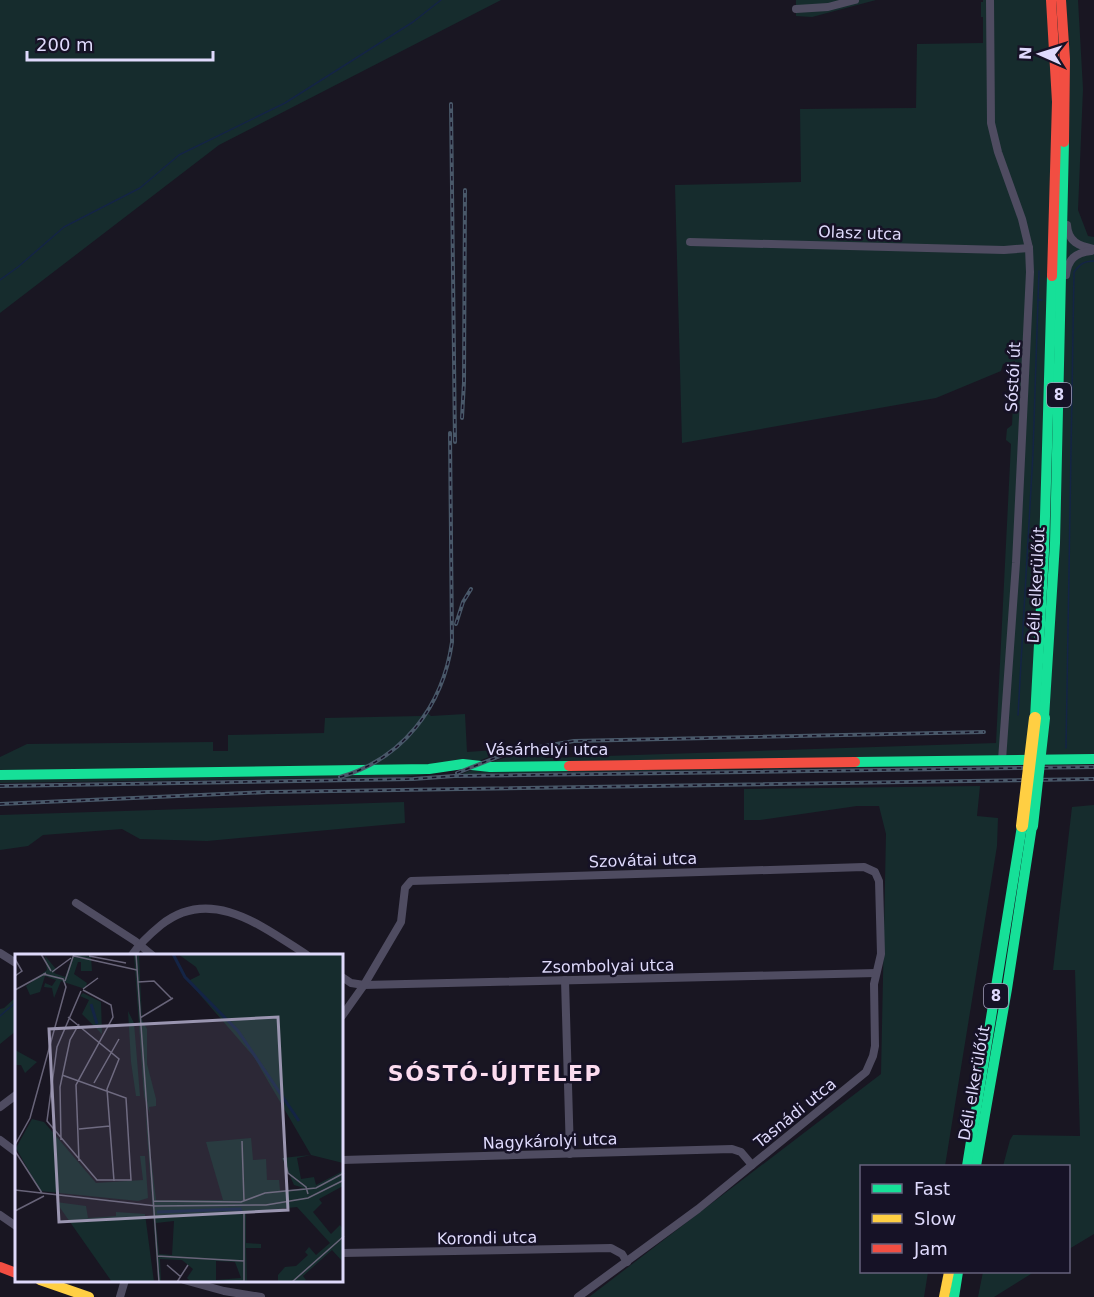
<svg xmlns="http://www.w3.org/2000/svg" width="1094" height="1297" viewBox="0 0 1094 1297" font-family="'DejaVu Sans',sans-serif">
	<style>
		.green { fill: #162c2d }
		.lines { fill: none; stroke-linecap: round; stroke-linejoin: round }
		.stream { stroke: #142445; stroke-width: 1.5 }
		.street { stroke: #4f4c61; stroke-width: 8 }
		.fast { stroke: #16e098; stroke-width: 10 }
		.slow { stroke: #ffcf43; stroke-width: 10 }
		.jam { stroke: #f24e42; stroke-width: 10 }
		.rail-casing { stroke: #495869; stroke-width: 4 }
		.rail { stroke: #161226; stroke-width: 1.5; stroke-dasharray: 4.5; stroke-linecap: butt }
		.fast-bridge { stroke: #16e098; stroke-width: 12 }
		.slow-bridge { stroke: #ffcf43; stroke-width: 12 }
		.labels { text-anchor: middle; dominant-baseline: central; stroke-width: 5; stroke-linejoin: round; paint-order: stroke }
		.shield { fill: #161226; stroke: #a39ebc; stroke-width: 1.5 }
		.shield-label { font-size: 15px; font-weight: bold; fill: #dfdafc }
		.street-label { font-size: 16px; fill: #dfdafc; stroke: #161226 }
		.district-label { font-size: 22px; font-weight: bold; letter-spacing: 1.5px; fill: #fcdcef; stroke: #161226 }
		.inset-river { fill: none; stroke: #142445; stroke-width: 3 }
		.inset-road { fill: none; stroke: #686479; stroke-width: 1.5 }
		.view { fill: #9a95b0; fill-opacity: 0.15; stroke: #9a95b0; stroke-width: 3 }
		.inset-edge { fill: none; stroke: #dfdafc; stroke-width: 3 }
	</style>
	<rect width="100%" height="100%" fill="#191622"/>
	<!-- green -->
	<g class="green">
		<path d="M0,0H501L219,145L0,313Z"/>
		<path d="M796,0H876L812,17L796,16Z"/>
		<path d="M983,0H1078L1083,89L1078,210L1088,236L1094,237V764L462,774C484,765 524,746 546,758L996,743L1011,444L1006,440L1007,429L1012,425L1015,361L1003,364L1001,371L936,398L682,443L675,185L801,182L800,109L916,108L917,44L983,43V17H981V2H983Z"/>
		<path d="M425,711L431,716L465,714L467,752L509,749L456,770L404,777L0,783V757L27,744L213,742V751H228V735L324,733L325,718L421,716Z"/>
		<path d="M980,786L977,816L998,818L997,846L945,1166H862V1272H928L924,1297H589L881,1074L886,834L879,806H857L760,820H744V789Z"/>
		<path d="M404,802L405,823L207,841L140,839L122,829L43,835L28,846L0,850V815Z"/>
		<path d="M1094,805V1234L1069,1249L1068,1166H1003L1010,1140L1013,1135L1080,1136L1075,970H1053L1072,807Z"/>
		<path d="M16,997V1031L0,1044V1009L4,1008Z"/>
		<path d="M983,1272H1034L994,1297H978Z"/>
	</g>
	<g class="lines">
		<!-- stream -->
		<g class="stream">
			<path d="M0,280L18,267L64,227L140,188L179,155L285,103L413,22L441,0"/>
			<path d="M1038,300L1039,271"/>
			<path d="M1018,715L1033,453L1038,300H1042"/>
			<path d="M1066,748L1074,272C1080,264 1084,261 1094,261"/>
			<path d="M16,972V973"/>
			<path d="M0,1016L16,1002"/>
		</g>
		<!-- street -->
		<g class="street">
			<path d="M990,0L991,123L998,152L1022,219L1029,248L1030,272L1016,563L1002,760"/>
			<path d="M796,9L828,7L855,0"/>
			<path d="M1067,225C1068,242 1079,246 1094,249"/>
			<path d="M690,242L1004,250L1029,248"/>
			<path d="M1066,275C1068,259 1075,253 1091,251"/>
			<path d="M76,903L135,941L152,955"/>
			<path d="M0,953L16,963"/>
			<path d="M132,955C140,943 150,934 161,925C211,885 263,927 307,955"/>
			<path d="M342,977L351,983L364,985L876,973"/>
			<path d="M565,980L570,1154"/>
			<path d="M342,1016L364,985L401,922L405,888L411,881L864,867L875,872L879,881L881,954L874,984L875,1046L873,1056L866,1072L698,1209L578,1297"/>
			<path d="M0,1107L16,1095"/>
			<path d="M0,1140L16,1152"/>
			<path d="M342,1160L732,1149L741,1152L752,1165"/>
			<path d="M0,1215L16,1226"/>
			<path d="M342,1253L611,1248L622,1254L627,1262"/>
			<path d="M184,1280L224,1291L261,1297"/>
			<path d="M120,1297L125,1280"/>
		</g>
		<!-- fast -->
		<g class="fast">
			<path d="M1035,718L1044,551L1052,276"/>
			<path d="M1044,718L1055,543L1064,142"/>
			<path d="M855,762L1094,759"/>
			<path d="M0,775L429,769L463,764L490,767L569,766"/>
			<path d="M967,1166L1022,826"/>
			<path d="M976,1166L1007,989L1032,826"/>
			<path d="M954,1297L958,1272"/>
		</g>
		<!-- slow -->
		<g class="slow">
			<path d="M40,1280L89,1297"/>
			<path d="M944,1297L949,1272"/>
		</g>
		<!-- jam -->
		<g class="jam">
			<path d="M1051,0L1057,102L1052,276"/>
			<path d="M1061,0L1065,59L1064,142"/>
			<path d="M569,766L855,762"/>
			<path d="M0,1267L16,1273"/>
		</g>
		<!-- rail casing -->
		<g class="rail-casing">
			<g id="rail">
				<path d="M451,104L455,442"/>
				<path d="M462,418L464,382L465,190"/>
				<path d="M456,624L463,602L471,589"/>
				<path d="M457,773L510,752L574,741L984,732"/>
				<path d="M340,777C403,759 443,706 452,642L450,433"/>
				<path d="M0,786L413,779L454,776L1094,767"/>
				<path d="M0,804L268,792L1094,779"/>
			</g>
		</g>
		<!-- rail -->
		<use href="#rail" class="rail"/>
		<!-- fast-bridge -->
		<path class="fast-bridge" d="M1032,826L1044,718"/>
		<!-- slow-bridge -->
		<path class="slow-bridge" d="M1022,826L1035,718"/>
	</g>
	<g class="labels">
		<!-- shield labels -->
		<g class="shield">
			<rect x="1047" y="383" width="24" height="24" rx="4.5"/>
			<rect x="984" y="984" width="24" height="24" rx="4.5"/>
		</g>
		<g class="shield-label">
			<text x="1059" y="395">8</text>
			<text x="996" y="996">8</text>
		</g>
		<!-- street labels -->
		<g class="street-label">
			<text transform="translate(860 233) rotate(2)">Olasz utca</text>
			<text transform="translate(1013 377) rotate(-87)">Sóstói út</text>
			<text transform="translate(1036 585) rotate(-87)">Déli elkerülőút</text>
			<text x="547" y="749">Vásárhelyi utca</text>
			<text transform="translate(643 860) rotate(-2)">Szovátai utca</text>
			<text transform="translate(608 966) rotate(-1)">Zsombolyai utca</text>
			<text transform="translate(974 1083) rotate(-80)">Déli elkerülőút</text>
			<text transform="translate(795 1113) rotate(-39)">Tasnádi utca</text>
			<text transform="translate(550 1141) rotate(-2)">Nagykárolyi utca</text>
			<text transform="translate(487 1238) rotate(-1)">Korondi utca</text>
		</g>
		<!-- district labels -->
		<g class="district-label">
			<text x="495" y="1073">SÓSTÓ-ÚJTELEP</text>
		</g>
	</g>
	<!-- overview -->
	<g transform="translate(15 954)">
		<rect width="328" height="328" fill="#191622"/>
		<path d="M58,0L76,3L77,17H66V8H63L59,20L72,29L70,35L46,27L39,44L37,34L29,33L30,29L37,32L41,26L30,22L25,38L15,41L11,32L32,16L30,2L41,15L39,19L50,23ZM119,0L124,2L127,66L132,75V110L141,145V152L134,153L135,160L129,142ZM163,0H328V209L296,201L282,204L286,225L299,223L301,231L328,217V232L304,245L307,249L298,258L316,280L325,271L328,275V308L317,296L288,322L291,326L288,328H263V321L270,313L281,312L293,301L290,298L294,293L301,301L315,289L282,253L231,258V289L246,290V294H231L232,328H176L172,324L178,315L167,306L145,305L146,328H143L130,152L141,246H208L191,188L236,184L238,206L251,205L252,226H264L265,237L289,234L279,231L267,204L296,201L239,103L173,27L185,21L181,13ZM159,267L157,301L144,300L141,269ZM201,307L220,308L226,324L201,326ZM68,39L86,48L87,80L67,60L74,46L65,42ZM113,57L119,69L125,142H121L116,108ZM0,96L22,108L10,119L6,111H0ZM17,165L29,168L81,229L128,226L125,202H130L133,244L123,247L25,237L1,194ZM41,248L71,252L73,264L101,262V258L130,260L139,328H97Z" fill="#162c2d" fill-rule="evenodd"/>
		<path class="inset-river" d="M158,0L170,23L223,77L284,167M76,50L82,70M142,258L225,255L227,259"/>
		<path class="inset-road" d="M26,0L36,17M121,0L144,328M59,2L122,16M74,2L111,9M0,5L7,17L0,22M37,18L56,4M50,27L59,0M123,28L139,27L157,45M68,35L83,24M0,36L31,19M53,63L104,105L92,135L99,227M125,64L158,44M47,121L111,144L116,226H82L32,167L42,93L66,37M79,129L104,85M64,175L95,172M46,186L45,133L55,86L64,70M227,187L229,247M0,191L15,164L51,33L48,25L28,20M0,197L27,239M269,204L273,219L291,233L293,240M64,207L61,131L98,63L96,51L68,36M0,236L141,252L251,251L293,244L329,226M138,247L226,248L250,239L301,234L329,219M0,257L29,242M229,259V328M142,302L229,307M152,311L166,323M162,328L173,311M199,328L229,327M277,328L329,282"/>
		<path class="view" d="M263,63L273,256L44,268L34,75Z"/>
		<rect width="328" height="328" class="inset-edge"/>
	</g>
	<!-- legend -->
	<rect x="860" y="1165" width="210" height="108" fill="#161226" stroke="#66627c" stroke-width="1.5"/>
	<rect x="872" y="1184" width="30" height="9" fill="#16e098" stroke="#66627c" stroke-width="1.5"/>
	<text x="914" y="1195" font-size="18" fill="#dfdafc">Fast</text>
	<rect x="872" y="1214" width="30" height="9" fill="#ffcf43" stroke="#66627c" stroke-width="1.5"/>
	<text x="914" y="1225" font-size="18" fill="#dfdafc">Slow</text>
	<rect x="872" y="1244" width="30" height="9" fill="#f24e42" stroke="#66627c" stroke-width="1.5"/>
	<text x="914" y="1255" font-size="18" fill="#dfdafc">Jam</text>
	<!-- north arrow -->
	<g transform="translate(1040 54) rotate(273)" stroke="#161226" stroke-width="4.5" paint-order="stroke">
	<path d="M0-4.5L10 22L0 15L-10 22Z" fill="#dfdafc"/>
	<text y="-9" font-size="16" font-weight="bold" text-anchor="middle" fill="#dfdafc">N</text>
	</g>
	<!-- scale -->
	<path d="M27 51v9h186v-9" fill="none" stroke="#dfdafc" stroke-width="3"/>
	<text x="36" y="51" font-size="18" fill="#dfdafc" stroke="#161226" stroke-width="4.5" paint-order="stroke">200 m</text>
</svg>
